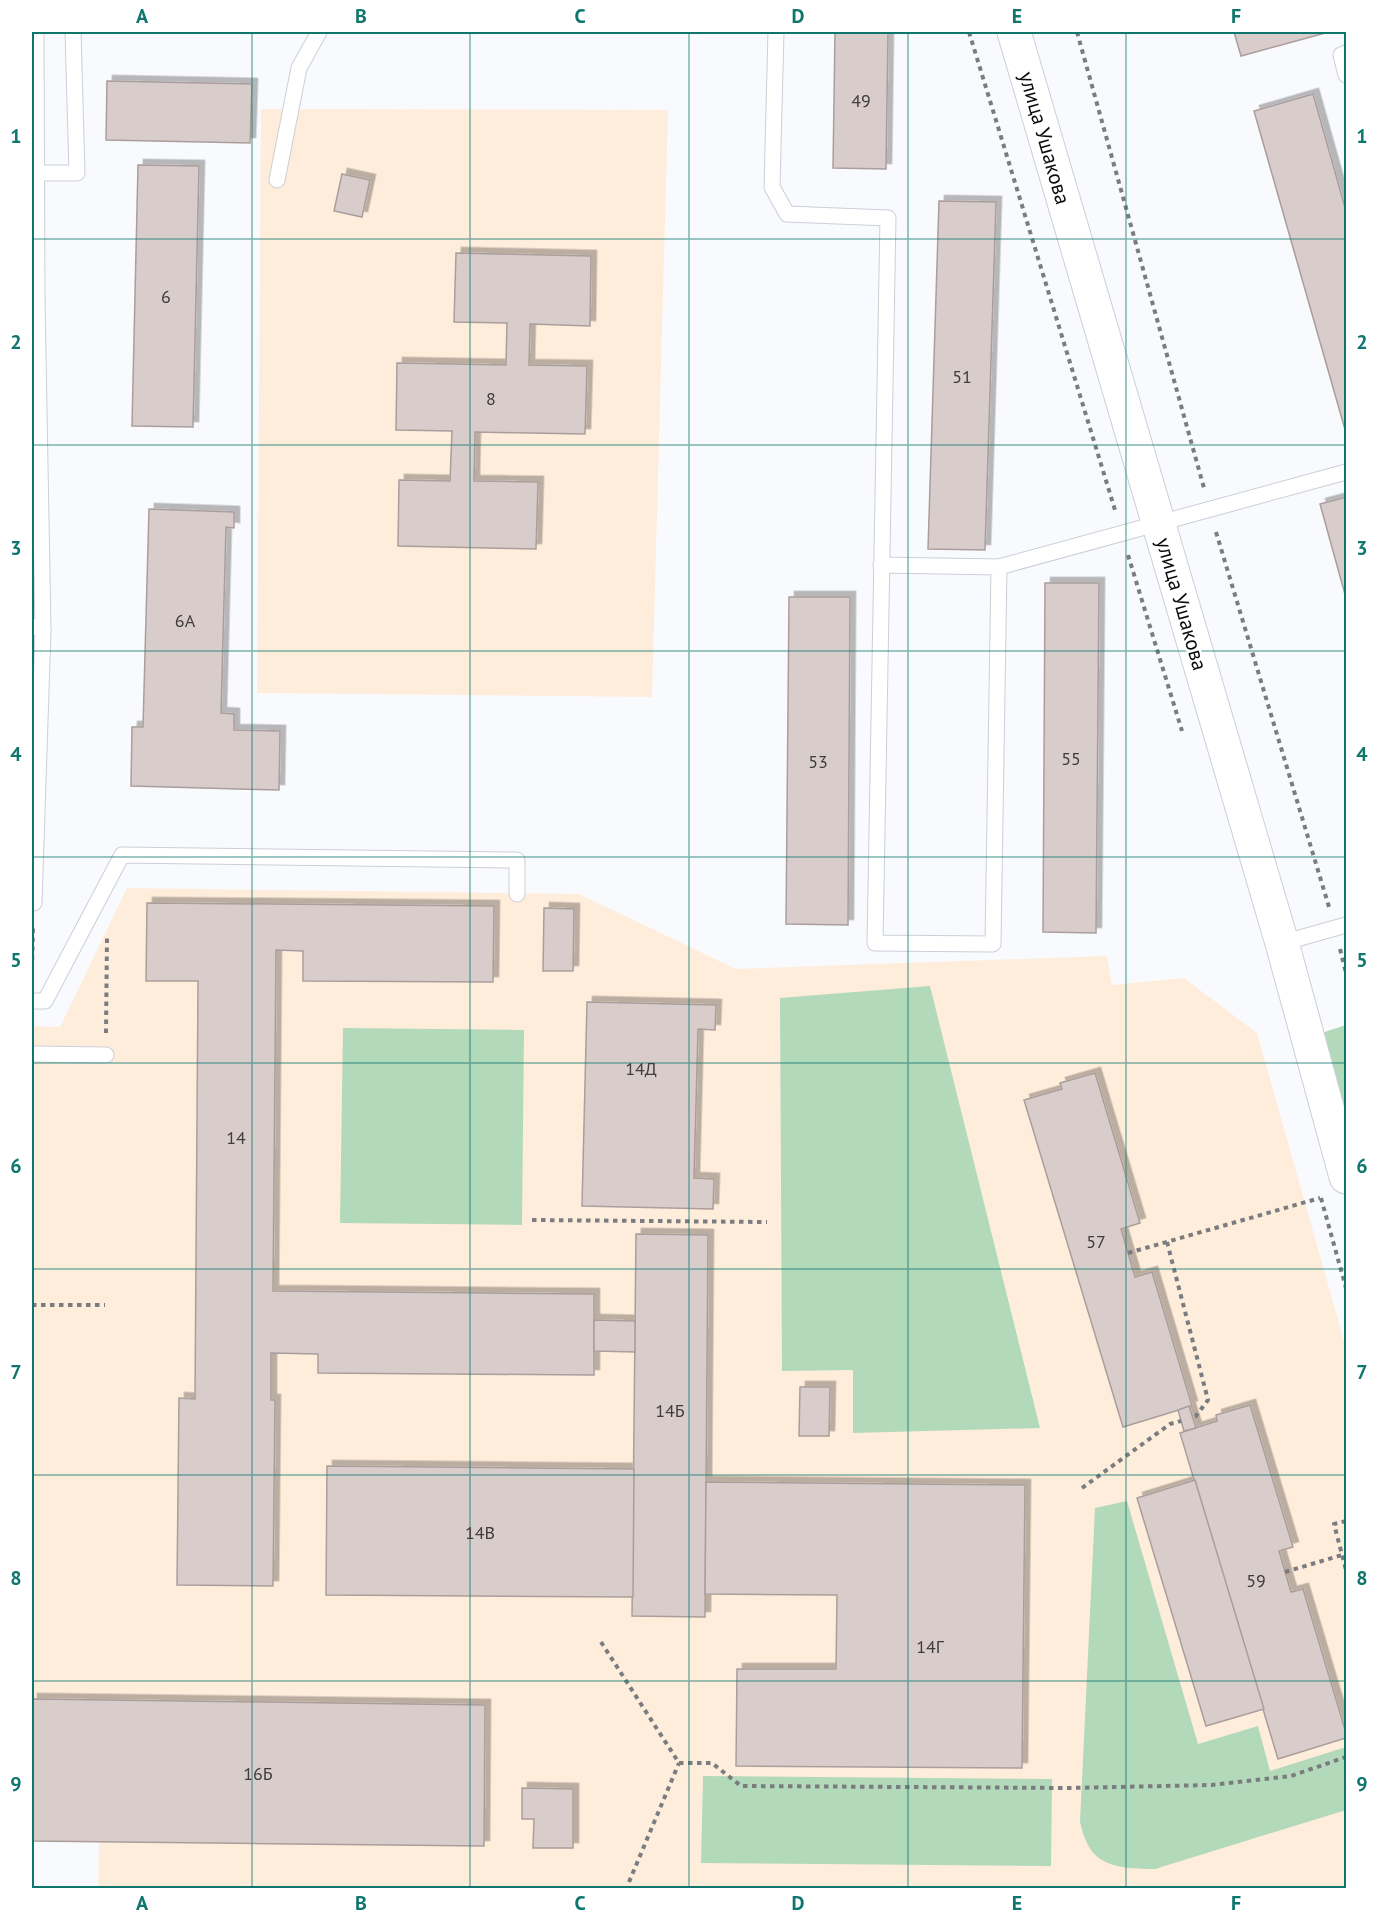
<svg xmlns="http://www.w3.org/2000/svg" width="1378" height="1920" viewBox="0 0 1378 1920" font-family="'PT Sans',sans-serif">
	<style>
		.education { fill: #ffeddc }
		.green { fill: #b3d9bb }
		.building { fill: #d9cdcb; stroke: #aa9e9c; stroke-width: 1.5; filter: url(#shadow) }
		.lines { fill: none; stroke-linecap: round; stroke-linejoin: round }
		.service-casing { stroke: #cccfd9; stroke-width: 17 }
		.tertiary-casing { stroke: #cccfd9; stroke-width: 35 }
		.path { stroke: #7b7c80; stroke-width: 4; stroke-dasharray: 4.5 4.5; stroke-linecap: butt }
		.service { stroke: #fff; stroke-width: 15 }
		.tertiary { stroke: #fff; stroke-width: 33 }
		.grid { fill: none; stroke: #0f766e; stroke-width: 1.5; stroke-opacity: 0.55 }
		.labels { text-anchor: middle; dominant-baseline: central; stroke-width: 5; stroke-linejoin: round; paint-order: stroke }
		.number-label { font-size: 18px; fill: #3e3c3e }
		.street-label { font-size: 21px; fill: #0b0b0f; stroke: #fff }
		.neatline { fill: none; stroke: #0f766e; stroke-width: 2 }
		.grid-label { font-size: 20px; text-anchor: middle; font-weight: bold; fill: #0f766e }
	</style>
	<defs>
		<filter id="shadow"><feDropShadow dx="5.5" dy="-5.5" stdDeviation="0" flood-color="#0004"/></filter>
	</defs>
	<rect width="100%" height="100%" fill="#f9fafe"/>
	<!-- education -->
	<g class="education">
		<path d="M261,109L668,110L652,697L257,693Z"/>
		<path d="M127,888L579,894L736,969L1107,956L1112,985L1184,978L1257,1033L1346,1348V1888H98L99,1842L32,1841V1026L60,1027Z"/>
	</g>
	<!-- green -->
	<g class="green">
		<path d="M930,986L1040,1428L853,1433V1370L782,1371L780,998Z"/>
		<path d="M1346,1025V1191L1303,1039Z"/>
		<path d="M343,1028L524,1030L522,1225L340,1223Z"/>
		<path d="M1127,1501L1198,1744L1258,1726L1270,1771L1346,1747V1810L1155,1869C1132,1869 1100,1869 1088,1845C1084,1838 1082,1830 1080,1822L1095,1508Z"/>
		<path d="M703,1776L1052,1779L1051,1866L701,1863Z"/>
	</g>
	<!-- building -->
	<g class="building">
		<path d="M835,32H888L886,169L833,168Z"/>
		<path d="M1234,32H1329L1241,56Z"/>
		<path d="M107,81L252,84L250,143L106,140Z"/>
		<path d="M1313,94L1346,211V433L1254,111Z"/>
		<path d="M138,165L199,166L193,427L132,426Z"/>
		<path d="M342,174L370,180L362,217L334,211Z"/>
		<path d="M939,201L996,202L985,550L928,549Z"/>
		<path d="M456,253L591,256L590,326L530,324L529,365L587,366L585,434L475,432L474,481L538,482L536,549L398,546L399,480L450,481L452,431L396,430L397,363L506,365L507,323L454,322Z"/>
		<path d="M1346,497V598L1320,504Z"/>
		<path d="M149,509L234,512V528L226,527L221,713L234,714V730L280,731L279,790L131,786L132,727H143Z"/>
		<path d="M1045,583H1099L1096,933L1043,932Z"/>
		<path d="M789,597H850L848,925L786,924Z"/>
		<path d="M147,903L494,906L493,982L303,981V951L276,950L273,1291L594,1294V1375L318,1373V1354L271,1353V1400H275L273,1586L177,1585L179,1398L195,1399L198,981H146Z"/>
		<path d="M544,908L574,909L573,971H543Z"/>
		<path d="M587,1002L716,1005L715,1030L698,1029L694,1178L714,1179L713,1209L582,1206Z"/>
		<path d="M1095,1073L1140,1223L1121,1229L1135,1277L1152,1272L1192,1406L1123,1427L1024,1100L1062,1089L1060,1083Z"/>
		<path d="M636,1234L708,1235L705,1617L632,1616Z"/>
		<path d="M594,1320L635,1321V1352L594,1351Z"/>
		<path d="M800,1387H830L829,1436H799Z"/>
		<path d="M1250,1405L1293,1547L1279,1551L1291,1592L1303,1589L1346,1733V1738L1278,1759L1180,1433L1217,1421L1216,1415Z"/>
		<path d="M1189,1406L1196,1428L1184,1431L1178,1410Z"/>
		<path d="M327,1466L634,1469L633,1597L326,1595Z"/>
		<path d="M1195,1480L1264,1709L1206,1726L1137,1498Z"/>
		<path d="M706,1482L1025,1485L1022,1768L736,1766L737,1669H836L837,1595L705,1594Z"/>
		<path d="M32,1699L485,1705L484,1846L32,1841Z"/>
		<path d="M522,1788L573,1789V1848H533L534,1819H522Z"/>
	</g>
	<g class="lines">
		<!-- service casing -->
		<g class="service-casing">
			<g id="service">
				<path d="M36,32L37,300"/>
				<path d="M776,32L772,187L787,214L888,218L875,943L993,944L999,567L881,565"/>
				<path d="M1346,53L1341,55L1346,75"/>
				<path d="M37,173H77L73,32"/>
				<path d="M277,180L299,68L319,32"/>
				<path d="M32,300H37L43,630"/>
				<path d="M999,567L1346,472"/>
				<path d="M32,626L43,630L34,903"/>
				<path d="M1282,943L1346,925"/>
				<path d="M32,1001H45L122,855L517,860V894"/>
				<path d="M32,1054L106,1055"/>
			</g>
		</g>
		<!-- tertiary casing -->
		<g class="tertiary-casing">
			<path id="tertiary" d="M1014,32L1282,943L1346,1177"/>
		</g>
		<!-- path -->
		<g class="path">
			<path d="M969,32L1115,510"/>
			<path d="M1077,32L1204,488"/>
			<path d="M1216,532L1329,907"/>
			<path d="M1128,555L1182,731"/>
			<path d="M1340,949L1346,973"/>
			<path d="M32,969L33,925"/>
			<path d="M106,1033L107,936"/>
			<path d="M1321,1198L1346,1288"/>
			<path d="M532,1220L767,1222"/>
			<path d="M1167,1242L1208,1400L1196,1416L1193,1417"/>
			<path d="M1128,1253L1320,1198"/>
			<path d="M32,1305H105"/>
			<path d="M1082,1488L1170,1424L1181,1421"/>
			<path d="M1346,1521L1334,1524L1346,1570"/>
			<path d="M1285,1572L1342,1555"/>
			<path d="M601,1642L679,1763"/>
			<path d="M679,1763H712L741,1786L1067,1788L1212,1785L1291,1776L1346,1757"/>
			<path d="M629,1882L679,1763"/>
		</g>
		<!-- service -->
		<use href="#service" class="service"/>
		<!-- tertiary -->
		<use href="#tertiary" class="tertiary"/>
	</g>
	<!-- grid -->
	<path class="grid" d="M252,32V1888M470,32V1888M689,32V1888M908,32V1888M1126,32V1888M32,239H1346M32,445H1346M32,651H1346M32,857H1346M32,1063H1346M32,1269H1346M32,1475H1346M32,1681H1346"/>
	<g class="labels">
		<!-- number labels -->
		<g class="number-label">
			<text x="861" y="100">49</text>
			<text x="166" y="296">6</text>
			<text x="962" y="376">51</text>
			<text x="491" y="398">8</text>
			<text x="185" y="620">6А</text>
			<text x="1071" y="758">55</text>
			<text x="818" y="761">53</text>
			<text x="641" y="1068">14Д</text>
			<text x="236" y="1137">14</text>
			<text x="1096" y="1241">57</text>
			<text x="670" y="1410">14Б</text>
			<text x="480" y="1532">14В</text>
			<text x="1256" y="1580">59</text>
			<text x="930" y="1646">14Г</text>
			<text x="258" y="1773">16Б</text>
		</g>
		<!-- street labels -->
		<g class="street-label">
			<text transform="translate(1045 138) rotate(74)">улица Ушакова</text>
			<text transform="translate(1182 604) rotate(74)">улица Ушакова</text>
		</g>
	</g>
	<!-- border -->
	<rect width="1378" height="1920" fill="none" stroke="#ffffff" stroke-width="66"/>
	<rect x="33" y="33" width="1312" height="1854" class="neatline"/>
	<g class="grid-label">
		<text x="142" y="23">A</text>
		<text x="361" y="23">B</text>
		<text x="580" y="23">C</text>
		<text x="798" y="23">D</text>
		<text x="1017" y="23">E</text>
		<text x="1236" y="23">F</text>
		<text x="16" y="143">1</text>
		<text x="1362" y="143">1</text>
		<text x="16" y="349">2</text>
		<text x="1362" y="349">2</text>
		<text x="16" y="555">3</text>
		<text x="1362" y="555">3</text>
		<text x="16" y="761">4</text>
		<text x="1362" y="761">4</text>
		<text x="16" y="967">5</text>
		<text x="1362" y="967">5</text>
		<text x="16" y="1173">6</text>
		<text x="1362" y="1173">6</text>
		<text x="16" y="1379">7</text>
		<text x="1362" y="1379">7</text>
		<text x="16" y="1585">8</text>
		<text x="1362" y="1585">8</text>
		<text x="16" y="1791">9</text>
		<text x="1362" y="1791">9</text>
		<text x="142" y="1910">A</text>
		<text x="361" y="1910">B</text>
		<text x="580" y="1910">C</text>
		<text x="798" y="1910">D</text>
		<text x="1017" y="1910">E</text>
		<text x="1236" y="1910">F</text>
	</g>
</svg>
